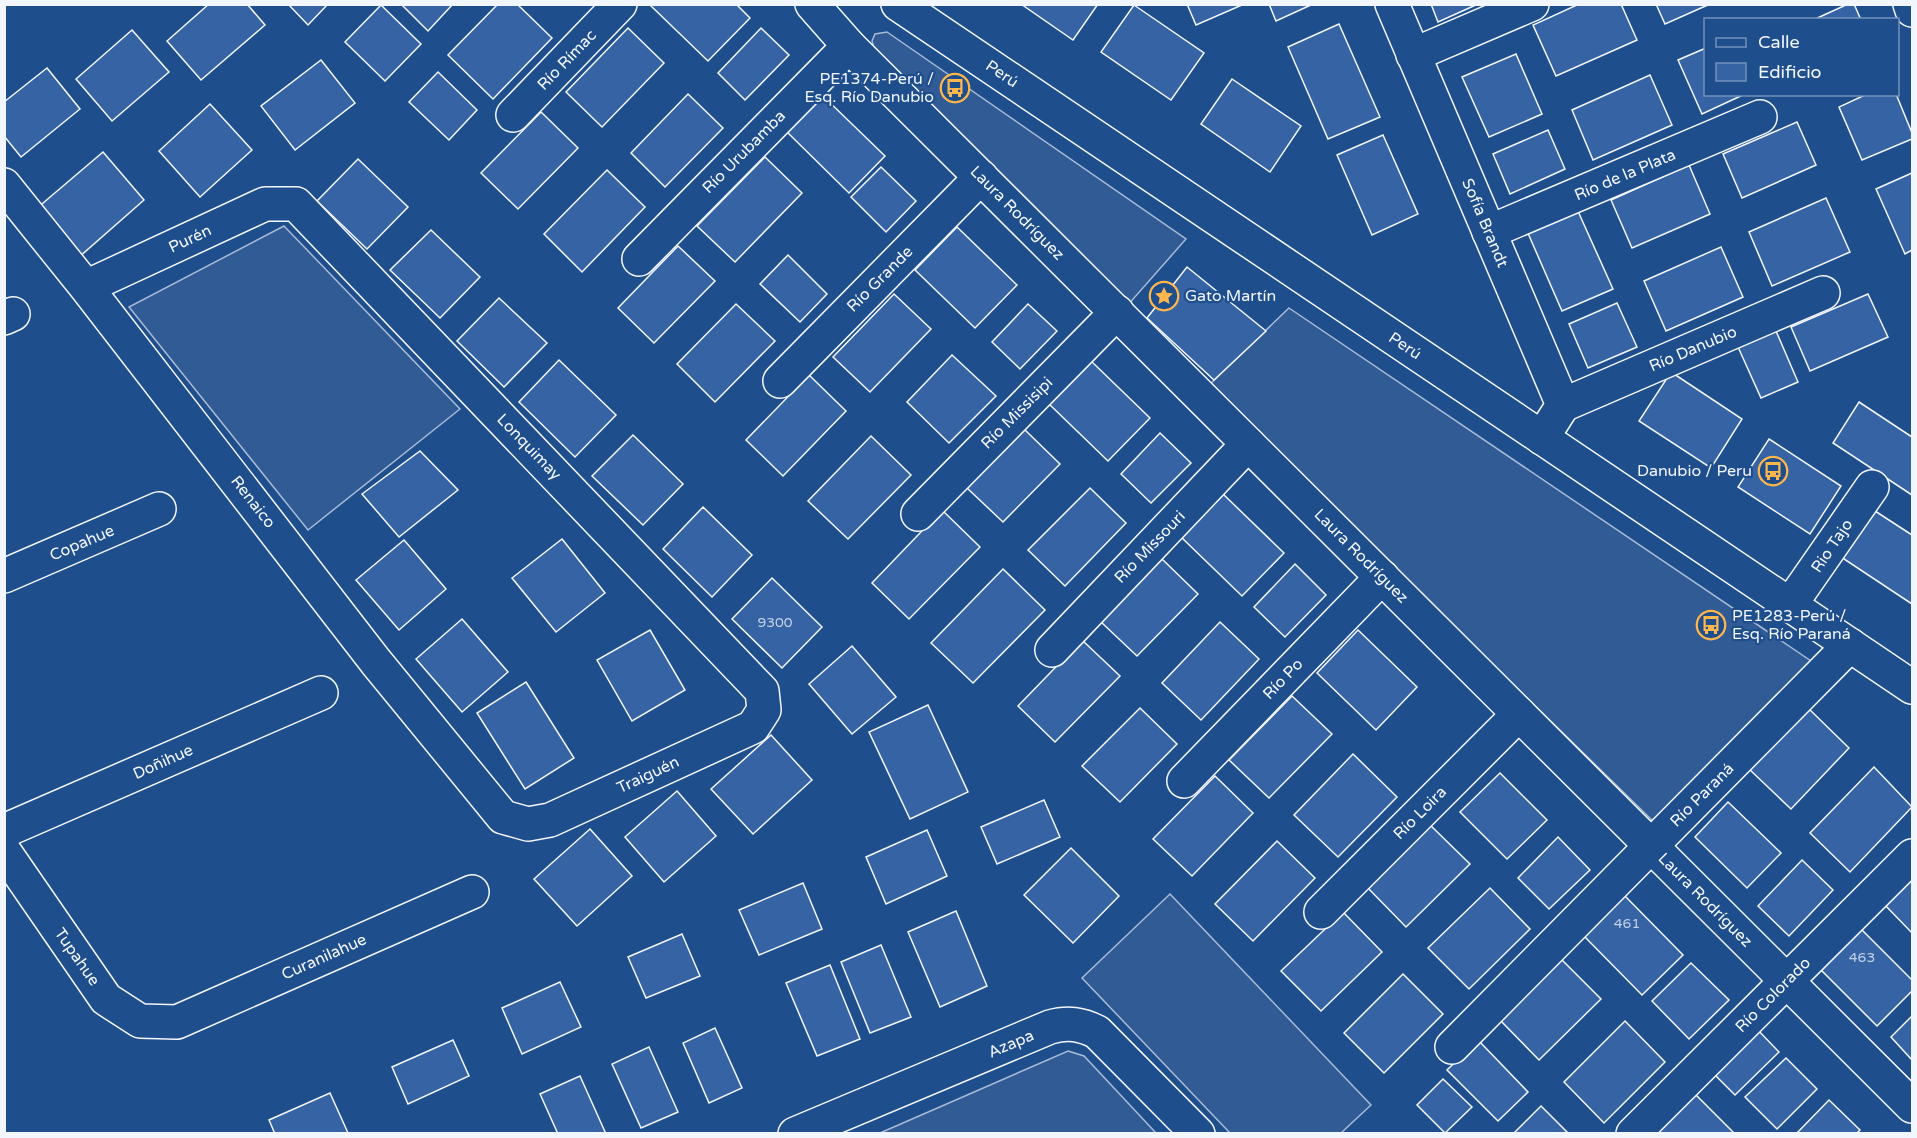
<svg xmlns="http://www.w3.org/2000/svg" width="1917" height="1138" viewBox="0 0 1917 1138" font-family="'Varela Round',sans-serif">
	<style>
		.built { fill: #305b95; stroke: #a8bbd7; stroke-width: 1.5 }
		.building { fill: #3563a3; stroke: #f2f6ff; stroke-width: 1.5 }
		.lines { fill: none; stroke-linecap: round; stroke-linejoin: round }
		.minor-casing { stroke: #f2f6ff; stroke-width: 36 }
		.tertiary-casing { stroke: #f2f6ff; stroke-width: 36 }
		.minor { stroke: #1f4e8c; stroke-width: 33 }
		.tertiary { stroke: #1f4e8c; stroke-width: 33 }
		.labels { text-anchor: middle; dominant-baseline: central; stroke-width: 4.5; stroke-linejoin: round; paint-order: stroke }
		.number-label { font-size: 14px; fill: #c3d1e8 }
		.street-label { font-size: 16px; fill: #f2f6ff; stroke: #1f4e8c }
		.poi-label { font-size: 16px; fill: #f2f6ff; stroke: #1f4e8c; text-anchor: end }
	</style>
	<rect width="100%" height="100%" fill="#1f4e8c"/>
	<!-- built -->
	<g class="built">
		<path d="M887,32L1186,239L1127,306L875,52L872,41L875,34Z"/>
		<path d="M284,226L460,409L308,530L129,307Z"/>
		<path d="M1289,308L1817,665L1658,826L1208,386Z"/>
		<path d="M1170,894L1371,1105L1341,1133H1230L1082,978Z"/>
		<path d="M1068,1051L1084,1056L1156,1133H880Z"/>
	</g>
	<!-- building -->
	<g class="building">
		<path d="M209,4H247L265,25L201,80L167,41Z"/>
		<path d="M288,4H328L308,25Z"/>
		<path d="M401,4H453L428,31Z"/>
		<path d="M498,4H517L552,38L493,99L448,55Z"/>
		<path d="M736,4L750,18L708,61L650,5Z"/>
		<path d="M1021,4H1098L1073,40Z"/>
		<path d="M1187,4H1242V5L1196,25Z"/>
		<path d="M1269,4H1313L1276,21Z"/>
		<path d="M1431,4H1478L1438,22Z"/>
		<path d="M1579,4H1621L1637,40L1556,76L1533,25Z"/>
		<path d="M1656,4H1710L1665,24Z"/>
		<path d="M1848,4H1854L1861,20H1813Z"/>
		<path d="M381,5L421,44L385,81L345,42Z"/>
		<path d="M1134,5L1204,53L1171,100L1101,52Z"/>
		<path d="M1339,24L1380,117L1328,139L1288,47Z"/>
		<path d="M628,28L664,63L602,127L566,92Z"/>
		<path d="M761,28L789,55L745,100L718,73Z"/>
		<path d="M132,30L169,72L112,121L76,79Z"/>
		<path d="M1706,48V94H1745L1702,114L1678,60Z"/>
		<path d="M1516,54L1542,114L1489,137L1462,77Z"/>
		<path d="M321,60L355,103L295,150L261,106Z"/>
		<path d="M47,68L80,109L21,157L4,136V102Z"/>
		<path d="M438,72L477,110L449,140L409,102Z"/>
		<path d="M1650,75L1672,125L1593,160L1572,110Z"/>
		<path d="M1232,79L1301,126L1270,172L1201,124Z"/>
		<path d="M688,94L723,128L665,187L631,153Z"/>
		<path d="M1867,94H1896L1912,133V139L1862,160L1839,107Z"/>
		<path d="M822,95L885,156L849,193L787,132Z"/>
		<path d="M210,104L252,150L200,197L159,151Z"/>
		<path d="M541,112L578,148L518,209L481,173Z"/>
		<path d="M1797,122L1816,165L1742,198L1723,154Z"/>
		<path d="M1548,130L1565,169L1510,194L1493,154Z"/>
		<path d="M1383,135L1418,214L1372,235L1337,155Z"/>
		<path d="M103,152L144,200L78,258L36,209Z"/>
		<path d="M765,157L802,193L735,262L697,226Z"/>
		<path d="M358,159L408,207L367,249L317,201Z"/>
		<path d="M1689,165L1710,214L1632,248L1611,200Z"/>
		<path d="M881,167L916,201L886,232L851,197Z"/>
		<path d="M607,170L645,207L582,272L544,234Z"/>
		<path d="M1912,173V250L1905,254L1876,189Z"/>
		<path d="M1826,198L1850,252L1772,286L1749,232Z"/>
		<path d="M1577,209L1613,289L1562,311L1527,231Z"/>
		<path d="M957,227L1017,285L975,328L915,270Z"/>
		<path d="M431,230L480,277L440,318L390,270Z"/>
		<path d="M678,246L715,281L654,343L618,308Z"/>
		<path d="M1721,247L1743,297L1666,331L1644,281Z"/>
		<path d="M788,255L827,294L800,322L760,284Z"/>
		<path d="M1187,267L1266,331L1214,380L1147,318Z"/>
		<path d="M894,294L931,329L870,392L833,357Z"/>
		<path d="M1868,294L1888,337L1810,371L1791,327Z"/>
		<path d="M499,298L547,343L504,387L457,341Z"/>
		<path d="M1617,303L1637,347L1588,368L1569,324Z"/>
		<path d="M736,304L775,341L715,402L677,364Z"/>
		<path d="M1028,304L1057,331L1020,369L992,342Z"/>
		<path d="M1776,331L1798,382L1761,398L1738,347Z"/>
		<path d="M952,355L996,396L949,443L907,402Z"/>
		<path d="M559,360L616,415L575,457L519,402Z"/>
		<path d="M1091,361L1150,418L1108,461L1048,403Z"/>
		<path d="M1671,372L1742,419L1711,468L1639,421Z"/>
		<path d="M809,375L846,411L783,476L746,440Z"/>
		<path d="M1859,402L1912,437V495L1833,443Z"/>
		<path d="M1024,429L1060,464L1003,522L967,488Z"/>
		<path d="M1160,433L1191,463L1151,503L1121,474Z"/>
		<path d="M633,435L683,484L643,525L592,476Z"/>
		<path d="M871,436L911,475L848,539L808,501Z"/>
		<path d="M1769,439L1841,486L1810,534L1738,487Z"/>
		<path d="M420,451L458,490L399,537L362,494Z"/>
		<path d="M1090,488L1126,523L1065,586L1028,550Z"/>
		<path d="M1223,494L1284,553L1242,596L1181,537Z"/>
		<path d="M703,507L752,555L712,597L663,549Z"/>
		<path d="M1872,509L1912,535V604L1841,557Z"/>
		<path d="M942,510L980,547L909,619L872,583Z"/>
		<path d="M562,539L605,593L556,632L512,578Z"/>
		<path d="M404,540L446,589L399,630L356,580Z"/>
		<path d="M1162,559L1198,594L1137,656L1101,622Z"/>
		<path d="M1295,564L1326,595L1285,637L1254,607Z"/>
		<path d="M1003,569L1045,610L973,683L931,643Z"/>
		<path d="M772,578L822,627L782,668L732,619Z"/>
		<path d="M462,619L508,672L462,712L416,659Z"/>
		<path d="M1220,622L1259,659L1201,720L1162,683Z"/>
		<path d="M650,630L685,690L632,721L597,660Z"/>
		<path d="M1358,630L1417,687L1376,730L1317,673Z"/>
		<path d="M1082,640L1120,676L1055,742L1018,706Z"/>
		<path d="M852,646L896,697L852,734L809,684Z"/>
		<path d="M526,682L574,758L525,789L477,713Z"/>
		<path d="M1292,696L1332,734L1269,798L1229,760Z"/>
		<path d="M928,705L968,792L910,819L869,732Z"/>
		<path d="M1140,708L1177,744L1120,802L1082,766Z"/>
		<path d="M1808,708L1849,748L1791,809L1749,769Z"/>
		<path d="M771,735L812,780L753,834L711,789Z"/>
		<path d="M1353,754L1397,797L1338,857L1294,815Z"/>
		<path d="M1874,767L1912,807L1850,872L1810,833Z"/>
		<path d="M1500,773L1547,820L1507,859L1460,812Z"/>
		<path d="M1215,776L1253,813L1192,876L1153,839Z"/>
		<path d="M677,791L716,836L664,882L625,837Z"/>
		<path d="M1044,800L1060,837L997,864L981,827Z"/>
		<path d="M1728,802L1781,853L1747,888L1695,837Z"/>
		<path d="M1429,824L1470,864L1406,927L1366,886Z"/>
		<path d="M590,829L632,876L577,926L534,879Z"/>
		<path d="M927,830L947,876L886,904L866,857Z"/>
		<path d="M1558,837L1590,870L1549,909L1518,878Z"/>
		<path d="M1277,841L1315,878L1253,941L1215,904Z"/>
		<path d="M1071,848L1119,896L1073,943L1024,895Z"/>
		<path d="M1802,860L1833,890L1789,936L1758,906Z"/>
		<path d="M1912,874V933L1883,903Z"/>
		<path d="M803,883L822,929L759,955L739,910Z"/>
		<path d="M1490,888L1530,929L1469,989L1428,948Z"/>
		<path d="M1623,894L1683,955L1642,995L1582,934Z"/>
		<path d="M956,911L987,986L940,1007L908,932Z"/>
		<path d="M1343,912L1382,952L1321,1011L1281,971Z"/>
		<path d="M1859,927L1912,980V991L1877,1026L1818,967Z"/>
		<path d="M682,934L700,976L646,998L628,957Z"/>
		<path d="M881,945L911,1017L870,1033L841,962Z"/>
		<path d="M1560,958L1601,999L1539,1060L1498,1018Z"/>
		<path d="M1691,963L1729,1000L1689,1039L1652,1001Z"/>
		<path d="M830,965L860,1039L817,1056L786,983Z"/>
		<path d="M1403,974L1443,1014L1384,1073L1344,1033Z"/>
		<path d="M560,982L581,1027L522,1054L502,1008Z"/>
		<path d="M1912,1016V1060L1891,1037Z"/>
		<path d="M1625,1021L1665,1062L1604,1123L1564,1082Z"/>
		<path d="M1754,1026L1779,1052L1735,1095L1710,1070Z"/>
		<path d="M715,1028L742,1088L709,1103L683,1043Z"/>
		<path d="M453,1040L469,1076L408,1104L392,1067Z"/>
		<path d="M1478,1040L1528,1092L1498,1121L1447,1070Z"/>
		<path d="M649,1047L678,1112L641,1128L612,1064Z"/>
		<path d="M1786,1058L1817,1089L1777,1129L1745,1097Z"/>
		<path d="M580,1076L606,1134H558L540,1094Z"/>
		<path d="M1443,1079L1472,1107L1445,1133L1417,1105Z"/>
		<path d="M1692,1091L1735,1134H1649Z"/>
		<path d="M330,1093L348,1133L275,1134L269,1120Z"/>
		<path d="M1829,1100L1860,1130L1856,1134H1796Z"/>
		<path d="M1541,1106L1569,1134H1513Z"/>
	</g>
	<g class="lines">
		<!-- minor casing -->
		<g class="minor-casing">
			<g id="minor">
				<path d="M812,4L849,46L1912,1106"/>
				<path d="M1392,4L1563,405L1542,438"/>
				<path d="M1910,4L1912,10"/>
				<path d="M1413,55L1532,4"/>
				<path d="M513,115L620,4"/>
				<path d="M4,185L86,287L376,662L503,817L528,824L550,820L753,727L764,710L762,691L296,204H265L86,287"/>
				<path d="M1489,232L1760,117"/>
				<path d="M639,259L849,46"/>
				<path d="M4,318L13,314"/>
				<path d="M780,381L981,177"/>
				<path d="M1563,405L1823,293"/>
				<path d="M918,514L1117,312"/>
				<path d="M4,576L159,509"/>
				<path d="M1790,605L1872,487"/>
				<path d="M1052,650L1248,444"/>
				<path d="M1184,781L1382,577"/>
				<path d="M4,831L321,693"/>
				<path d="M4,851L106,999L140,1021L177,1022L472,892"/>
				<path d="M1321,912L1519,714"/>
				<path d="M1452,1047L1850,645"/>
				<path d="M795,1134L1050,1027C1068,1022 1081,1024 1097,1032L1198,1134"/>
				<path d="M1633,1134L1912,856"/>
			</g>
		</g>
		<!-- tertiary casing -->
		<g class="tertiary-casing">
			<path id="tertiary" d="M898,4L1912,687"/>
		</g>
		<!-- minor -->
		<use href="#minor" class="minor"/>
		<!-- tertiary -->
		<use href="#tertiary" class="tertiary"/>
	</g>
	<!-- icons -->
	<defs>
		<g id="bus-ring" transform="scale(1.5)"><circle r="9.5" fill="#1f4e8c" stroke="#ffb74d" stroke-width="1.5"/><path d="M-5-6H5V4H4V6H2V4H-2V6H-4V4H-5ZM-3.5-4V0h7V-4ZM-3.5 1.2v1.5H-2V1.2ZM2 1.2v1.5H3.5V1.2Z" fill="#ffb74d"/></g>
		<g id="sight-ring" transform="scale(1.5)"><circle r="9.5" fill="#1f4e8c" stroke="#ffb74d" stroke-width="1.5"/><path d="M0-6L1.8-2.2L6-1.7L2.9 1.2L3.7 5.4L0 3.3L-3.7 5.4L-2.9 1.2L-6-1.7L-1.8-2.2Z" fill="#ffb74d"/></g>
	</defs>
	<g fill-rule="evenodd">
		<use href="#bus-ring" x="955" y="88"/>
		<use href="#sight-ring" x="1164" y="296"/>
		<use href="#bus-ring" x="1773" y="471"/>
		<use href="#bus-ring" x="1711" y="625"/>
	</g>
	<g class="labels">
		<!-- number labels -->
		<g class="number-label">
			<text x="775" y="622">9300</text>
			<text x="1627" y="923">461</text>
			<text x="1862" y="957">463</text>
		</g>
		<!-- street labels -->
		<g class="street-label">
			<text transform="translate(567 60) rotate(-46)">Río Rímac</text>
			<text transform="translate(1002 74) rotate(34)">Perú</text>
			<text transform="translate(744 152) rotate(-45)">Río Urubamba</text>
			<text transform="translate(1625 175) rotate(-23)">Río de la Plata</text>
			<text transform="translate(1017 213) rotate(45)">Laura Rodríguez</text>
			<text transform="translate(1485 223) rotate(67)">Sofía Brandt</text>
			<text transform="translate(190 239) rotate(-25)">Purén</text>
			<text transform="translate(880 279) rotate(-45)">Río Grande</text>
			<text transform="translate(1405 346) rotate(34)">Perú</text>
			<text transform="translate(1693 349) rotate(-23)">Río Danubio</text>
			<text transform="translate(1017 413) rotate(-45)">Río Missisipi</text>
			<text transform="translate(529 447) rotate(46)">Lonquimay</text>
			<text transform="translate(253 502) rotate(52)">Renaico</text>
			<text transform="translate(82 543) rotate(-23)">Copahue</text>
			<text transform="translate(1832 546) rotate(-56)">Rio Tajo</text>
			<text transform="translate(1150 547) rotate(-46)">Río Missouri</text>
			<text transform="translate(1361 556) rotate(45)">Laura Rodríguez</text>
			<text transform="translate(1283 679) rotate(-46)">Río Po</text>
			<text transform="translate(163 762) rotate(-24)">Doñihue</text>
			<text transform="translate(648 775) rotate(-25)">Traiguén</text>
			<text transform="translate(1702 795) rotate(-45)">Río Paraná</text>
			<text transform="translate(1420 813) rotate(-45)">Río Loira</text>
			<text transform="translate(1705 900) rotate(45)">Laura Rodríguez</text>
			<text transform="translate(77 957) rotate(55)">Tupahue</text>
			<text transform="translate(324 957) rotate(-24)">Curanilahue</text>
			<text transform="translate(1773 995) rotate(-45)">Río Colorado</text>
			<text transform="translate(1011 1044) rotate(-23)">Azapa</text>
		</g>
		<!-- poi labels -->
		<g class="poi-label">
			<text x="934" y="79">PE1374-Perú /<tspan x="934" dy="18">Esq. Río Danubio</tspan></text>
			<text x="1185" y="296" text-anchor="start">Gato Martín</text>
			<text x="1752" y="471">Danubio / Peru</text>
			<text x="1732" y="616" text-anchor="start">PE1283-Perú /<tspan x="1732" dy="18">Esq. Río Paraná</tspan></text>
		</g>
	</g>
	<!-- border -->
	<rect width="1917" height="1138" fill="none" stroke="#f2f6ff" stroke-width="12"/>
	<!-- legend -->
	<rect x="1704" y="18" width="195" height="78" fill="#1f4e8c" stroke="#7391ba" stroke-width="1.5"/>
	<rect x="1716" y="38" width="30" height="9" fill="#1f4e8c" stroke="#7391ba" stroke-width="1.5"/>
	<text x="1758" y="48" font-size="18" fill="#f2f6ff">Calle</text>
	<rect x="1716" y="63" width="30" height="18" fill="#3563a3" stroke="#7391ba" stroke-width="1.5"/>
	<text x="1758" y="78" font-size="18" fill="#f2f6ff">Edificio</text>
</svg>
